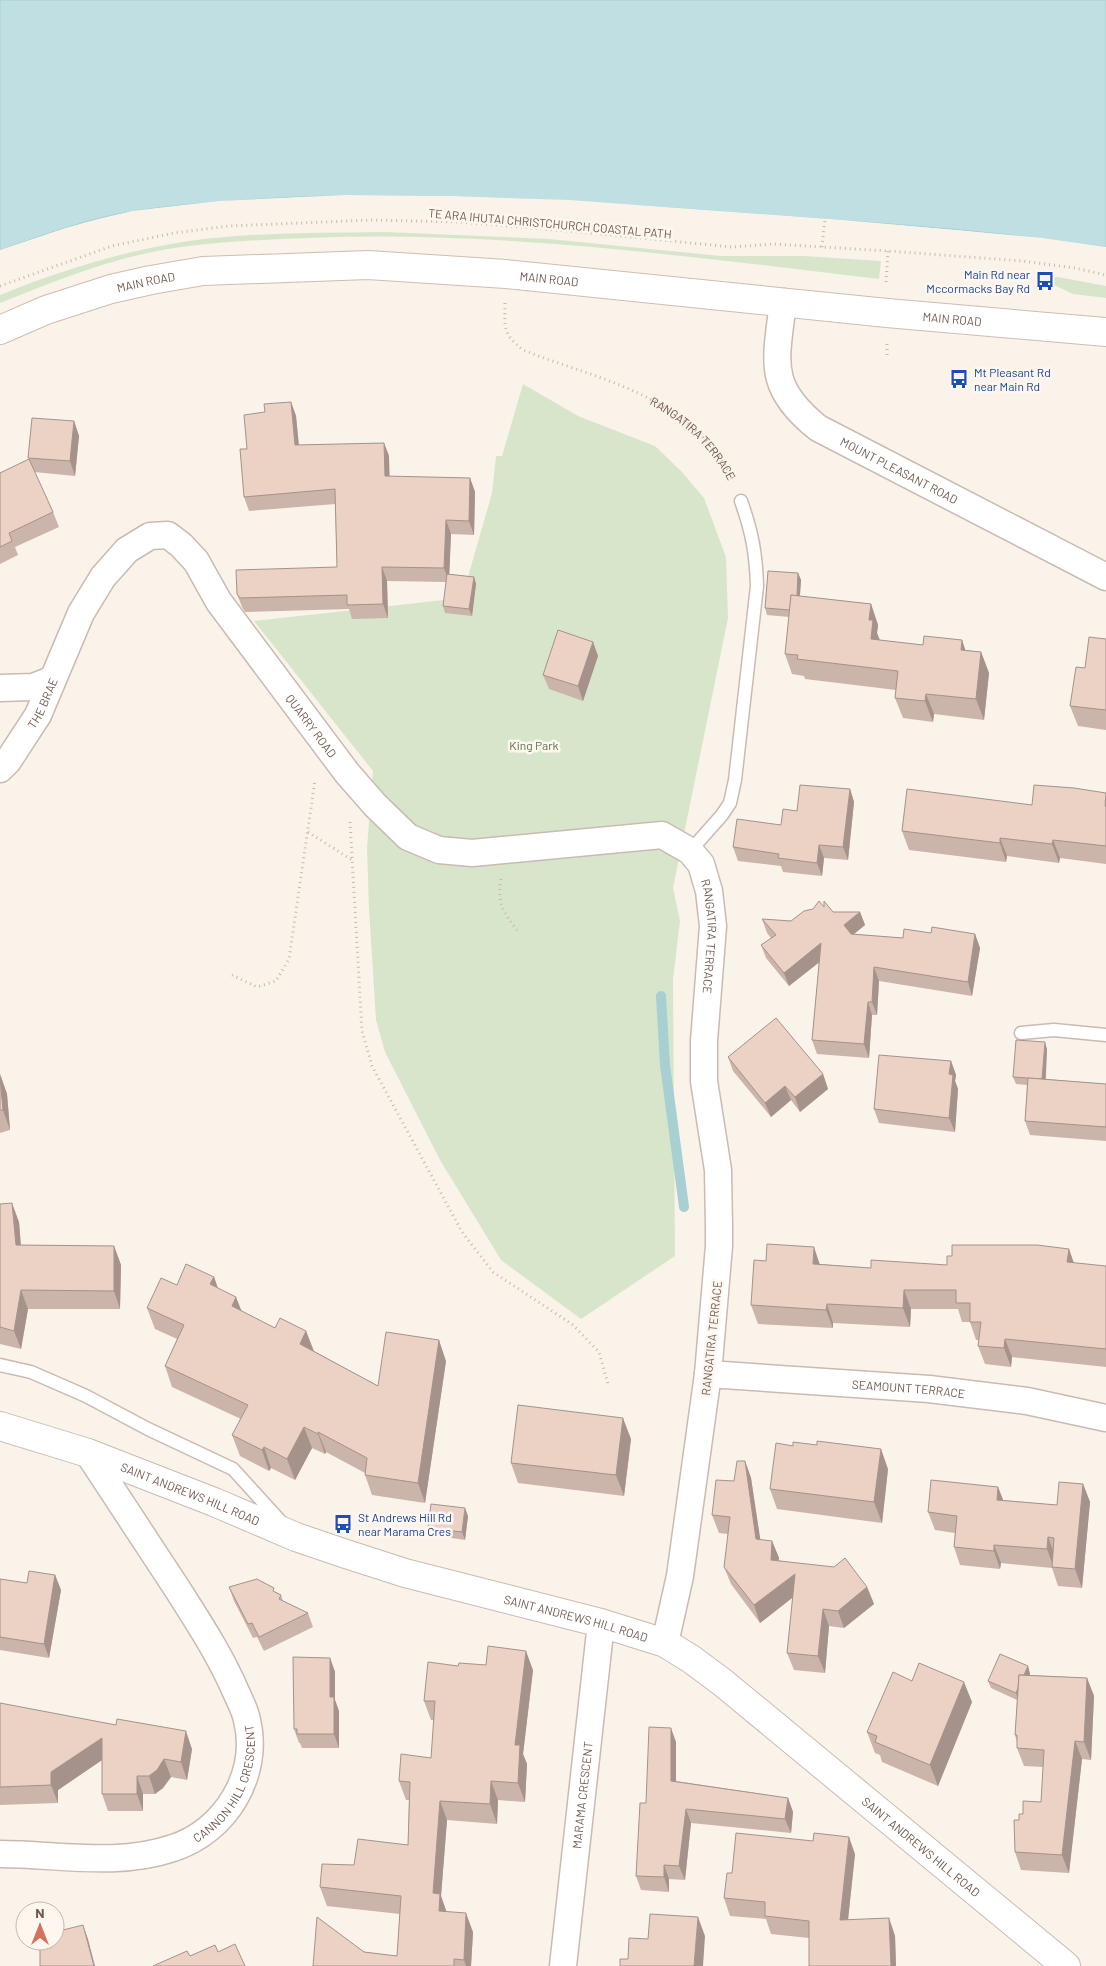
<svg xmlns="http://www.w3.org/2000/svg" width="1106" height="1966" viewBox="0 0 1106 1966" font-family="Barlow,sans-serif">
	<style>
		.green { fill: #d7e6ca }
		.water { fill: #c0dfe2; stroke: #a8cfd2 }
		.pier { fill: #faf3ea }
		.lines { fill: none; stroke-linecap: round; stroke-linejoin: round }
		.stream { stroke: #a8cfd2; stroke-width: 10 }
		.service-casing { stroke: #cbbab1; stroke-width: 15 }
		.minor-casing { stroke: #cbbab1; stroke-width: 29 }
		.tertiary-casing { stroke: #cbbab1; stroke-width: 30 }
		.secondary-casing { stroke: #cfbcb2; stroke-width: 30 }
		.path { stroke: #d1b5a8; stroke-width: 3; stroke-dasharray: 1 4; stroke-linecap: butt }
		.service { stroke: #fff; stroke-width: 12 }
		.minor { stroke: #fff; stroke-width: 26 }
		.tertiary { stroke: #fff; stroke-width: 28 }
		.secondary { stroke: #fff; stroke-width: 28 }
		.wall { fill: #cbb4a9 }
		.shaded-wall { fill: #a5928a }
		.building { fill: #ecd1c5; stroke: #a5928a }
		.labels { text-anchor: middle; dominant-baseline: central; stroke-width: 5; stroke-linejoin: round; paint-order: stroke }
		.street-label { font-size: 12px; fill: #725a50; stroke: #fdf7f0 }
		.transit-label { font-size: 12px; fill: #164399; stroke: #fdf7f0; text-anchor: start }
		.park-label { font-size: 12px; fill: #5a764a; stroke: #fdf7f0 }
	</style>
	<rect width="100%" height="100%" fill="#faf3ea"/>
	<!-- green -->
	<g class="green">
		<path d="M385,232L549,239L721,256H803L881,261L879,279C690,257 499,230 308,238C256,240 204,242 152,252C99,263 50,283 0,303V295C61,270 124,251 189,241C254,232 320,233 385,232Z"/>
		<path d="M1058,277L1106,286V298L1073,294L1046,281L1048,278Z"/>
		<path d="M523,384L578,416L655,446L682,472L704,498L726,557L728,618L673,888L680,921L673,979L675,1256L581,1319L501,1260L440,1160L385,1052L376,1020L369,909L367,848L373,771L254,621L462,598L492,493L496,456H502Z"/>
	</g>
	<!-- water -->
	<path class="water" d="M0,0H1106V247C977,228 846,221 716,211C576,201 436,192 296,197C242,200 188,203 134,211C89,218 44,235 0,250Z"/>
	<!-- pier -->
	<path class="pier" d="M346,195L454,196L569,200L843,220L1043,238L1106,247V250L1042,240L843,223L569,203L454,198H346L220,203L133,214L67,230L0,252V250L66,228L132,211L219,201Z"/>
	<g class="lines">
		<!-- stream -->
		<path class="stream" d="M661,996L665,1065L684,1207"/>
		<!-- service casing -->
		<g class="service-casing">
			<g id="service">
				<path d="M690,851L722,815L730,803L735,780L757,586C756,553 752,532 741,501"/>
				<path d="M1021,1033L1054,1030L1106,1035"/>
				<path d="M0,1365L31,1372L86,1396L148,1429L233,1469L283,1524"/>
			</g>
		</g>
		<!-- minor casing -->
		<g class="minor-casing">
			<g id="minor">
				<path id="s2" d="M783,302C776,362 766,386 818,428L1106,577"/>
				<path d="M0,688L33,687L51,680"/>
				<path id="s3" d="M0,769L8,761L38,715L81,613L103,577L127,550L150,536L168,535L181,545L196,561L219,602L347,773L375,805L408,837L439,850L472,853L662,835L690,851L701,864L709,891L713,926L704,1041V1081L718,1170L719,1226V1246L708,1374L680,1576L665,1643"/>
				<path id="s4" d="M708,1374L929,1389L1027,1401L1106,1418"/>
				<path id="s5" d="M0,1854C57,1854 118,1867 173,1848C226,1831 260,1774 247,1720C245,1710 240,1701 236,1692C220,1655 199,1623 178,1590C148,1544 118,1499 88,1453"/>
				<path id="s6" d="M563,1966L601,1623"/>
			</g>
		</g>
		<!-- tertiary casing -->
		<g class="tertiary-casing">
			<g id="tertiary">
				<path id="s7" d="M0,1426L88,1453L214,1502L296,1537L346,1554L405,1573L601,1623L665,1643L691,1659L722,1682L1066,1966"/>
			</g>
		</g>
		<!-- secondary casing -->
		<g class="secondary-casing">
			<g id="secondary">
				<path id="s8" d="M0,330L46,310L111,289L151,280L203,271L368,265L506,274L887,313L1106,332"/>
			</g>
		</g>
		<!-- path -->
		<g class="path">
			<path d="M822,247L825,219"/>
			<path d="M886,282L888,251"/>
			<path d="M0,286L112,246L174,233L229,226L371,220L460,222L579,232L732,247L774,244L888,251L1022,261L1075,268L1106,275"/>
			<path id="s1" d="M505,303C505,328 502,333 523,350C588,376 661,389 709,444C718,455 728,468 734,482"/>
			<path d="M887,344V358"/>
			<path d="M350,822L362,1031L372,1066L462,1232L493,1272L573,1325L599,1352L608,1384"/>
			<path d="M308,832L352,860"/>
			<path d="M501,879C497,903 503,912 517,930"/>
			<path d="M232,975L257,987L276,981L289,959L315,780"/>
		</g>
		<!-- service -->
		<use href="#service" class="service"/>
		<!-- minor -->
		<use href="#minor" class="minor"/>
		<!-- tertiary -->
		<use href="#tertiary" class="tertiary"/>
		<!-- secondary -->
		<use href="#secondary" class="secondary"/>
	</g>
	<!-- wall -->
	<g class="wall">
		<path d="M291,402L296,416L299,445L384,443L389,456V477L470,478L475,492L474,535L451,534L449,574L474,577L476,584L472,616L445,613L443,606L446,582L387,581L388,618L352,619L349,609L245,612L242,607L237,594L337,567L335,504L249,511L244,497L247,449L265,412Z"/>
		<path d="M74,421L79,436L75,476L34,472L53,512L59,527L15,547L18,555L0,564V473L29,460L28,458Z"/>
		<path d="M798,573L801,580L800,596L871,604L878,625L877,633L880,640L923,645L962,640L965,650L981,652L989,673L984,720L934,714L933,722L903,718L895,698L896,690L805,679L804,676L792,674L785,654L789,617L767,615L765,608Z"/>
		<path d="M1106,639V730L1078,726L1070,706L1085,668Z"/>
		<path d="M593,642L598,656L583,701L549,689L543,675Z"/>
		<path d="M850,789L854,802L848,860L824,858L822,876L783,872L781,866L738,861L733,847L781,825L797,811Z"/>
		<path d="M1106,793V864L1060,858L1059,863L1007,856L1006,862L909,850L902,831L1032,805Z"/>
		<path d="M824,907L833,912H860L865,925L854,934L903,938L931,933L975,934L980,948L972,996L879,981L877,1015H872L869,1058L817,1054L812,1040L819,962L789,986L766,958L761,945L771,938L767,933L762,919L791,921Z"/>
		<path d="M1047,1049L1046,1079L1106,1084V1141L1030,1135L1025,1121L1027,1085L1016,1084L1013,1077Z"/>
		<path d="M728,1057L823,1074L828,1089L800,1112L791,1100L771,1117L733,1071Z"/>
		<path d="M951,1061L956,1075L955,1081L958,1089L955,1132L879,1123L874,1109Z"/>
		<path d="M0,1074L7,1094L10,1130L0,1133Z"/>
		<path d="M0,1204L19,1222L21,1245L114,1246L121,1265L120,1309H28L21,1349L0,1344Z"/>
		<path d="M1069,1249L1074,1263L1106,1266V1367L1012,1357L1011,1367L985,1364L978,1346L979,1340H976L970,1322H962L958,1309H911L910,1327L833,1323V1328L758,1324L751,1305L820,1264L871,1268L947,1265Z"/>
		<path d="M214,1277L218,1288L241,1311L275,1328L306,1331L314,1351L378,1386L446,1361L425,1503L372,1495L365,1475V1473L326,1452L325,1454L312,1448L295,1480L271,1468L269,1471L240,1456L232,1435L241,1419L172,1387L165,1366L177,1339L155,1329L147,1308L177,1285Z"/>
		<path d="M631,1439L624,1496L518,1483L511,1463Z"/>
		<path d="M793,1446L888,1469L882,1523L777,1509L770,1489Z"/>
		<path d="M745,1461L751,1478L760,1540L772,1541L779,1558L778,1560L867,1587L874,1604L844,1628L829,1626L825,1673L794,1670L787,1653L793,1597L760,1623L731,1584L724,1567L728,1534L719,1533L712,1515L734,1481Z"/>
		<path d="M1083,1484L1090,1502L1082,1588L1058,1586L1052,1568L1001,1563L1000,1569L960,1565L954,1547L955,1533L935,1530L928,1512L998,1487L1003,1500L1057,1505Z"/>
		<path d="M468,1516L465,1540L431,1535L428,1528Z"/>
		<path d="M55,1575L61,1590L49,1658L0,1650V1579L27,1583Z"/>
		<path d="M229,1587L276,1592L281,1595L283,1601L308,1613L313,1627L264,1651L257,1637L253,1638L234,1601Z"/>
		<path d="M330,1658L335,1672V1700L339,1711V1748H302L300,1743H299L294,1729Z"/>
		<path d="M458,1666L533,1670L523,1754L527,1764L525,1802L498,1800L497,1824L447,1820L441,1896L446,1911L473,1932L471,1966H313L364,1952L397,1956L400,1914L327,1906L320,1887L354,1865L408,1845L409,1800H406L399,1781L431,1758L434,1720H431L424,1701Z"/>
		<path d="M1028,1666L1030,1674V1675L1087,1678L1094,1696L1091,1760L1082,1759L1069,1873L1021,1870L1015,1852L1019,1820L1023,1814L1041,1802L1043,1767L1024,1766L1017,1748V1742L1015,1735L1017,1700L991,1688L988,1681Z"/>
		<path d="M912,1681L972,1702L938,1786L882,1762L880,1755L875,1753L867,1732Z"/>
		<path d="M0,1703L192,1749L187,1780L171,1777L163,1788L155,1794H143V1811H108L102,1794V1760L58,1790V1803L0,1805Z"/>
		<path d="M676,1742V1781L788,1798L793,1812L791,1833L691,1823L685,1880L669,1879V1892L641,1890L636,1876L646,1803Z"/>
		<path d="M855,1854L848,1920L889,1918L895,1936L896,1966H809V1938L771,1934L766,1919L730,1916L724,1898L732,1873Z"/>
	</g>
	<!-- shaded-wall -->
	<g class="shaded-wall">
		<path d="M291,402L296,416L300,459L295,445Z"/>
		<path d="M74,421L79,436L75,476L70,461Z"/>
		<path d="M384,443L389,456L390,490L385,476Z"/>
		<path d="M470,478L475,492L474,535L469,521Z"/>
		<path d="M446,520L451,534L449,582L444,568Z"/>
		<path d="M382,567L387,581L388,618L383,604Z"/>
		<path d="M798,573L801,580L798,618L796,610Z"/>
		<path d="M474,577L476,584L472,616L469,609Z"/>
		<path d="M871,604L878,625L877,633L880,641L871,639L869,620Z"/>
		<path d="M962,640L969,661L961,650Z"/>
		<path d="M593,642L598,656L583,701L578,686Z"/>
		<path d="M981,652L989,673L984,720L976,699Z"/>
		<path d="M926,694L934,714L933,722L925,701Z"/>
		<path d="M850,789L854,802L848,860L843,847Z"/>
		<path d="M1000,838L1007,856L1006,862L1000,843Z"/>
		<path d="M1053,840L1060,858L1059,863L1052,844Z"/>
		<path d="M819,845L824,858L822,876L817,863Z"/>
		<path d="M860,912L865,925L849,938L844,925Z"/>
		<path d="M975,934L980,948L972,996L968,982Z"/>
		<path d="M821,943L826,957L789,986L784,973Z"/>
		<path d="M874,967L879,981L877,1015L872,1002Z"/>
		<path d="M868,1002L872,1015L869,1058L864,1044Z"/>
		<path d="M1045,1042L1047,1049L1045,1086L1042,1079Z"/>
		<path d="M951,1061L956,1075L955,1081L958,1089L955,1132L949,1118V1074Z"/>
		<path d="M0,1074L7,1094L10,1130L3,1110Z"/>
		<path d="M823,1074L828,1089L800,1112L795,1097Z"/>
		<path d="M785,1086L791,1100L771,1117L765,1103Z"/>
		<path d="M12,1203L19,1222L22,1263L16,1245Z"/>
		<path d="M114,1246L121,1265L120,1309L114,1291Z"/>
		<path d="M814,1247L820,1265L813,1264Z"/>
		<path d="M1069,1249L1075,1267L1067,1262Z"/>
		<path d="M214,1277L221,1298L210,1284Z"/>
		<path d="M21,1290L28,1309L21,1349L14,1331Z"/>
		<path d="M904,1290L911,1309L910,1327L903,1308Z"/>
		<path d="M236,1297L244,1317L232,1306Z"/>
		<path d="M827,1304L833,1323V1328L826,1310Z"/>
		<path d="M306,1331L314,1352L300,1344Z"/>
		<path d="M1005,1339L1012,1357L1011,1367L1004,1348Z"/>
		<path d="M439,1340L446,1361L425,1503L418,1483Z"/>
		<path d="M623,1418L631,1439L624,1496L616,1475Z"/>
		<path d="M304,1427L312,1448L295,1480L287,1459Z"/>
		<path d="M318,1432L326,1452L325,1454L318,1434Z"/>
		<path d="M264,1447L271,1468L269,1471L262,1450Z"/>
		<path d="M881,1449L888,1469L882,1523L874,1502Z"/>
		<path d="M745,1461L751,1478L763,1557L756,1539Z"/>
		<path d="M1083,1484L1090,1502L1082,1588L1075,1569Z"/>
		<path d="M998,1487L1005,1505L997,1500Z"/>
		<path d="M465,1508L468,1516L465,1540L462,1532Z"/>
		<path d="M1048,1537L1055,1556L1054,1568L1047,1549Z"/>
		<path d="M772,1541L779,1558L777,1577L771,1560Z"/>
		<path d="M994,1545L1001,1563L1000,1569L994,1551Z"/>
		<path d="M795,1574L801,1591L760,1623L754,1605Z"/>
		<path d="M55,1575L61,1590L49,1658L44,1644Z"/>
		<path d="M867,1587L874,1604L844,1628L838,1611Z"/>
		<path d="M823,1609L829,1626L825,1673L818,1656Z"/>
		<path d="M526,1651L533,1670L523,1754L527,1764L525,1802L518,1783L515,1745Z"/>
		<path d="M330,1658L335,1672V1700L339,1711V1748L334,1734L330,1697Z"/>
		<path d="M1028,1666L1030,1674L1018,1700L1016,1693Z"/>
		<path d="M1087,1678L1094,1696L1091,1760L1084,1742Z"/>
		<path d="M964,1682L972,1702L938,1786L930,1765Z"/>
		<path d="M671,1728L676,1742V1795L671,1781Z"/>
		<path d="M186,1731L192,1749L187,1780L181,1762Z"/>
		<path d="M102,1738L108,1756L58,1790V1803L51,1785V1772Z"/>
		<path d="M1075,1741L1082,1759L1069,1873L1062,1855Z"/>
		<path d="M164,1759L171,1777L163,1788L155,1794L149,1776Z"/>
		<path d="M137,1776L143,1794V1811L137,1794Z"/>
		<path d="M491,1781L498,1800L497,1824L490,1804Z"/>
		<path d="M788,1798L793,1812L791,1833L785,1819Z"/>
		<path d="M440,1801L447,1820L441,1896L447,1913L446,1930L433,1893Z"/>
		<path d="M686,1809L691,1823L685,1880L679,1866Z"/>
		<path d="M849,1837L855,1854L846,1938L840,1920Z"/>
		<path d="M664,1865L669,1879V1892L664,1877Z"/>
		<path d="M466,1913L473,1932L471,1966H466L464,1960Z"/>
		<path d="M698,1917L705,1936L703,1966H694Z"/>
		<path d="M889,1918L895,1936L896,1966H891Z"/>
		<path d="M83,1925L88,1939L95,1966H94Z"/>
	</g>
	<!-- building -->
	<g class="building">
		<path d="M291,402L295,445L384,443L385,476L470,478L469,521L446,520L444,568L382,567L383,604L347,605V595L240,598L237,594L236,570L337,567L335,489L244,497L240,449H247L244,415L265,412L264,404Z"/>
		<path d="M32,418L74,421L70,461L28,458Z"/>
		<path d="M29,459L53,512L9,533L12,541L0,547V473Z"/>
		<path d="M768,571L798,573L797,596L791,595L790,610L765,608Z"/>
		<path d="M447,574L474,577L469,609L443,606Z"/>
		<path d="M791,595L871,604L869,620H873L871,639L923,645L924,636L962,640L961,650L981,652L976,699L926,694L925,701L895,698L898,671L797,659L798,655L785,654Z"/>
		<path d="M558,630L593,642L578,686L543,675Z"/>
		<path d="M1089,637L1106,639V710L1070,706L1076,667L1085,668Z"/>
		<path d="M800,785L850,789L843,847L819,845L817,863L778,858L779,854L733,847L737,819L781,825L783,809L797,811Z"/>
		<path d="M1034,785L1074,788L1106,793L1105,806H1106V846L1053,840L1052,844L1000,838V843L902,831L907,789L1032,805Z"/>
		<path d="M819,901L824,907V901L833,912H860L844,925L851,934L903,938L904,929L931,933L932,927L975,934L968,982L874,967L872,1002H868L864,1044L812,1040L821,943L784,973L761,945L776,935L762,919L791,921L804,911L813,909Z"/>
		<path d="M776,1018L823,1074L795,1097L785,1086L765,1103L728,1057Z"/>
		<path d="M1016,1040L1045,1042L1042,1079L1013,1077Z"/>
		<path d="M879,1055L951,1061L949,1074L953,1075L949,1118L874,1109Z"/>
		<path d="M0,1077L3,1110H0Z"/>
		<path d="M1028,1078L1106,1084V1127L1025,1121Z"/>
		<path d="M12,1203L16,1245L114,1246V1291L21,1290L14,1331L0,1327V1204Z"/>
		<path d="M767,1244L814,1247L813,1264L871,1268V1260L947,1265V1256H952V1245H1037L1069,1249L1067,1262L1106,1266V1349L1005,1339L1004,1348L978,1346L981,1322H970V1303H956V1290H904L903,1308L827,1304L826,1310L751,1305L754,1260L766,1261Z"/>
		<path d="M186,1264L214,1277L210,1284L236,1297L232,1306L275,1328L280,1318L306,1331L300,1344L378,1386L386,1332L439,1340L418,1483L365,1475L367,1458L318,1432V1434L304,1427L287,1459L264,1447L262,1450L232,1435L248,1405L165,1366L184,1325L147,1308L161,1278L177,1285Z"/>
		<path d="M518,1405L623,1418L616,1475L511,1463Z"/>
		<path d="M817,1441L881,1449L874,1502L770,1489L776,1443L793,1446V1442L817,1445Z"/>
		<path d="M737,1461H745L756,1539L772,1541L771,1560L834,1567L845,1558L867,1587L838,1611L823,1609L818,1656L787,1653L795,1574L754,1605L724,1567L730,1517L712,1515L716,1480L734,1481Z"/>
		<path d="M931,1480L998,1487L997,1500L1057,1505L1059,1482L1083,1484L1075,1569L1052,1567L1054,1538L1048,1537L1047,1549L994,1545V1551L954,1547L957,1516L928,1512Z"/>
		<path d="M431,1504L465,1508L462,1532L428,1528Z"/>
		<path d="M29,1571L55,1575L44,1644L0,1637V1579L27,1583Z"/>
		<path d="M257,1579L274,1588L273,1591L281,1595L279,1599L308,1613L259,1637L252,1623L248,1624L229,1587Z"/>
		<path d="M488,1646L526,1651L515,1745H520L518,1783L491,1781L490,1804L440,1801L433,1893L440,1894L439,1911L466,1913L464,1960L454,1959V1966H313L317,1917L364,1952L397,1956L401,1896L320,1887L322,1864L354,1865L358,1839L408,1845L410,1782L399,1781L401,1754L431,1758L435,1701H424L428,1662L458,1666L459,1663L486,1665Z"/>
		<path d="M1000,1654L1028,1666L1024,1675H1019L1018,1688L1016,1693L988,1681Z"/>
		<path d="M293,1657L330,1658V1697H334V1734H297V1729H294Z"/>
		<path d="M919,1663L964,1682L930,1765L875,1742L877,1736L867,1732L893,1672L912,1681Z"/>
		<path d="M1019,1675L1087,1678L1084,1742L1075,1741L1062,1855L1015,1852L1014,1820H1019V1814H1023V1801L1041,1802L1044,1750L1017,1748V1735H1015Z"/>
		<path d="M0,1703L116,1725L117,1719L186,1731L181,1762L164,1759L157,1770L149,1776H137V1794H102V1738L51,1772V1785L0,1787Z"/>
		<path d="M649,1727L671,1728V1781L788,1798L785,1819L686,1809L679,1866L664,1865V1877L636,1876L640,1803H646Z"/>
		<path d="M736,1833L813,1841L814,1833L849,1837L840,1920L889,1918L891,1966H809V1921L765,1916V1902L724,1898L727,1873H732Z"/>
		<path d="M650,1914L698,1917L694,1966H620V1959H628L629,1938L648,1939Z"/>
		<path d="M83,1925L94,1966H40V1941H55V1932Z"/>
		<path d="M235,1944L245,1966H153L187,1951L190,1956L215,1945L218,1952Z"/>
	</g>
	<!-- icons -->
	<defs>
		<g id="bus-bare" transform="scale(1.5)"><path d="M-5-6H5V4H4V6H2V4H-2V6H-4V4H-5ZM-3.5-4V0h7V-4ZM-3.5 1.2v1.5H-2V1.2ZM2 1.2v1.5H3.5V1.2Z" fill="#1a4fb4" stroke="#fdf7f0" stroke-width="2.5" paint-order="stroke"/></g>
	</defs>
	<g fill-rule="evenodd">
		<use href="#bus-bare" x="1045" y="281"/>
		<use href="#bus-bare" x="959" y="379"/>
		<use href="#bus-bare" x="343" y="1524"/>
	</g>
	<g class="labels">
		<!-- street labels -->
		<g class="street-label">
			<text transform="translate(550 223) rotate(5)">TE ARA IHUTAI CHRISTCHURCH COASTAL PATH</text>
			<text stroke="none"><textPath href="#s8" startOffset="559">MAIN ROAD</textPath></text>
			<text stroke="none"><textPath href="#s8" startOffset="154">MAIN ROAD</textPath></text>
			<text stroke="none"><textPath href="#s8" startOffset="964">MAIN ROAD</textPath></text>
			<text stroke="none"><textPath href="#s1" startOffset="249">RANGATIRA TERRACE</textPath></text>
			<text stroke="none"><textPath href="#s2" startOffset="232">MOUNT PLEASANT ROAD</textPath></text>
			<text stroke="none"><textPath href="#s3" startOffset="79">THE BRAE</textPath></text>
			<text stroke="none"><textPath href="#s3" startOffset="540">QUARRY ROAD</textPath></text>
			<text stroke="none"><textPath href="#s3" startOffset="1068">RANGATIRA TERRACE</textPath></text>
			<text transform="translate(711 1338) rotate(-84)">RANGATIRA TERRACE</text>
			<text stroke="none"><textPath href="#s4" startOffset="201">SEAMOUNT TERRACE</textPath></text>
			<text stroke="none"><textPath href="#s7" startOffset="202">SAINT ANDREWS HILL ROAD</textPath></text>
			<text stroke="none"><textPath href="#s7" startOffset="608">SAINT ANDREWS HILL ROAD</textPath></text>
			<text stroke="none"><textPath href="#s5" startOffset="264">CANNON HILL CRESCENT</textPath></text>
			<text stroke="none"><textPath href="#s6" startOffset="172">MARAMA CRESCENT</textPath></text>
			<text stroke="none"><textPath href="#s7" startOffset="1028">SAINT ANDREWS HILL ROAD</textPath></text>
		</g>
		<!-- transit labels -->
		<g class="transit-label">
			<text x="1030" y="274" text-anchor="end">Main Rd near<tspan x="1030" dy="14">Mccormacks Bay Rd</tspan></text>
			<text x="974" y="372">Mt Pleasant Rd<tspan x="974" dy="14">near Main Rd</tspan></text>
			<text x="358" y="1517">St Andrews Hill Rd<tspan x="358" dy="14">near Marama Cres</tspan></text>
		</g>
		<!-- park labels -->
		<g class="park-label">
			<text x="534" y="745">King Park</text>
		</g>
	</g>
	<!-- north arrow -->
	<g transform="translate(40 1926)"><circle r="24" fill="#fdf7f0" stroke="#c5b8b0"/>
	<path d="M0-4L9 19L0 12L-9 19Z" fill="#d4705f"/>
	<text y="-8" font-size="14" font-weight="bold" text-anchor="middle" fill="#725a50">N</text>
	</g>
</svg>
